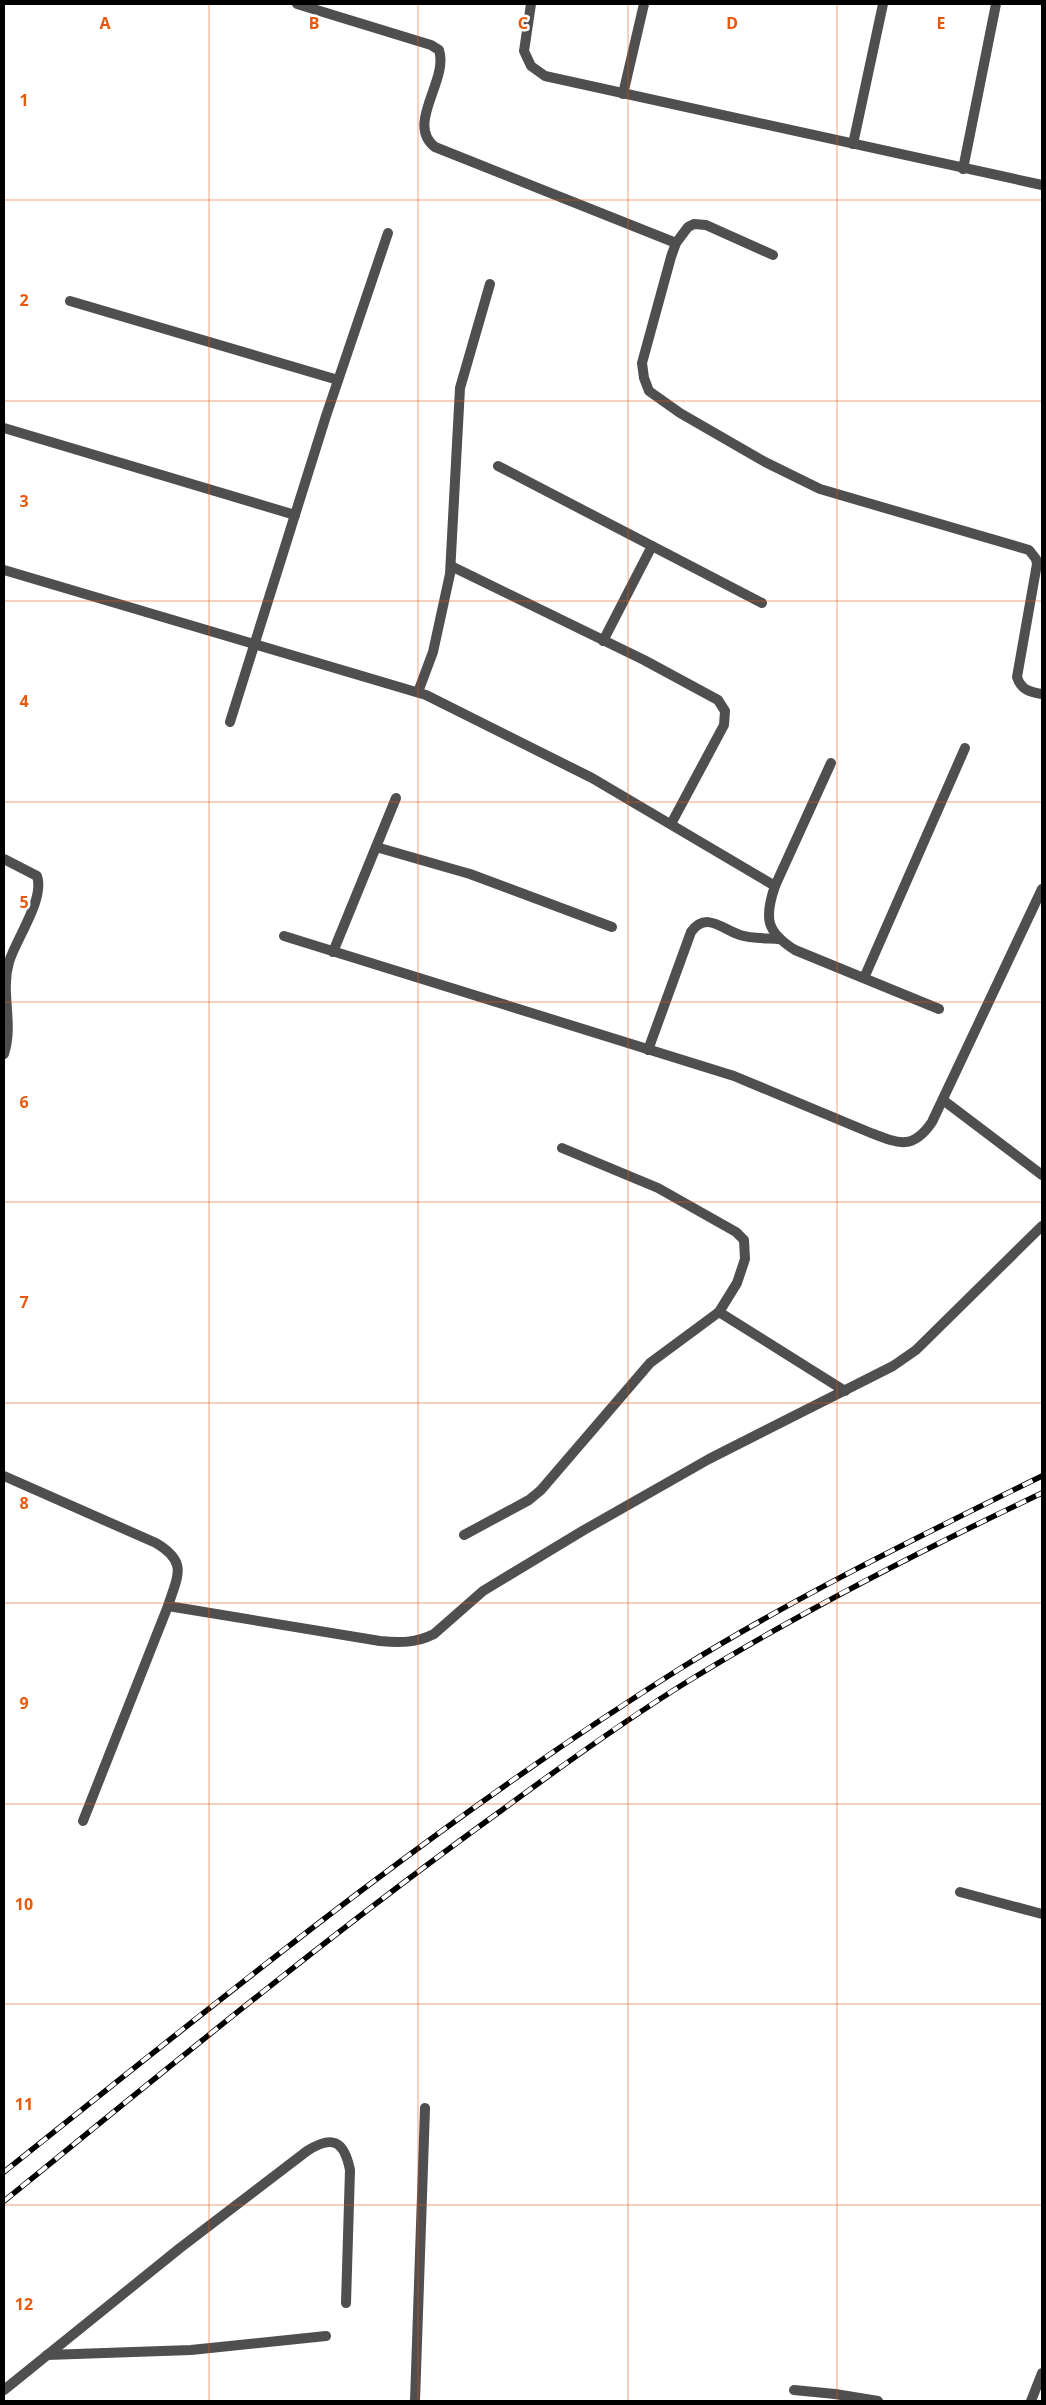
<svg xmlns="http://www.w3.org/2000/svg" width="1046" height="2405" viewBox="0 0 1046 2405" font-family="'Noto Sans',sans-serif">
	<style>
		.lines { fill: none; stroke-linecap: round; stroke-linejoin: round }
		.minor { stroke: #4f4f4f; stroke-width: 10 }
		.rail-casing { stroke: #000; stroke-width: 5.5 }
		.rail { stroke: #fff; stroke-width: 4; stroke-dasharray: 11; stroke-linecap: butt }
		.grid { fill: none; stroke: #e8590c; stroke-width: 1; stroke-opacity: 0.55 }
		.grid-label { font-size: 16px; text-anchor: middle; font-weight: bold; fill: #e8590c; stroke: #fff; stroke-width: 5; stroke-linejoin: round; paint-order: stroke }
	</style>
	<rect width="100%" height="100%" fill="#fff"/>
	<g class="lines">
		<!-- minor -->
		<g class="minor">
			<path d="M297,4L431,45L439,50C449,80 405,124 435,147L676,243"/>
			<path d="M531,4L524,51L531,66L545,76L1042,185"/>
			<path d="M623,94L644,4"/>
			<path d="M853,144L883,4"/>
			<path d="M963,169L996,4"/>
			<path d="M773,255L706,225L694,224L688,227L676,243L671,257L642,363L644,378L649,391L680,413L765,462L820,489L1029,550L1036,559L1037,564L1017,677C1021,690 1030,692 1042,694"/>
			<path d="M70,301L338,380"/>
			<path d="M4,428L295,515"/>
			<path d="M498,466L762,603"/>
			<path d="M451,566L644,660L718,700L725,711L724,725L671,824"/>
			<path d="M4,570L426,695L592,778L775,886"/>
			<path d="M603,641L652,546"/>
			<path d="M418,692L433,652L450,574L460,388L490,284"/>
			<path d="M230,722L326,416L388,233"/>
			<path d="M831,763L775,886C764,918 766,932 795,950L939,1009"/>
			<path d="M376,847L470,874L612,927"/>
			<path d="M4,859L37,876C45,899 16,939 9,962C0,993 14,1023 4,1054"/>
			<path d="M284,936L734,1076L871,1133C899,1144 913,1150 932,1122L1042,889"/>
			<path d="M333,952L396,798"/>
			<path d="M864,978L965,748"/>
			<path d="M648,1050L691,932C706,911 722,929 740,935C752,939 767,938 780,939"/>
			<path d="M943,1100L1042,1175"/>
			<path d="M719,1312L845,1391"/>
			<path d="M4,1476L156,1543C188,1562 178,1575 168,1606L83,1821"/>
			<path d="M464,1535L529,1500L541,1490L650,1363L719,1312L737,1283L745,1259L744,1240L736,1232L658,1188L562,1148"/>
			<path d="M168,1606L380,1641C400,1643 416,1643 434,1634L483,1591L584,1530L709,1459L893,1366L916,1350L1042,1226"/>
			<path d="M960,1892L1042,1914"/>
			<path d="M47,2355L191,2350L326,2336"/>
			<path d="M4,2390L180,2248L307,2151C332,2135 344,2140 350,2170L346,2303"/>
			<path d="M794,2390L835,2394L878,2401"/>
			<path d="M415,2401L425,2108"/>
			<path d="M1031,2401L1042,2373"/>
		</g>
		<!-- rail casing -->
		<g class="rail-casing">
			<g id="rail">
				<path d="M4,2172C224,1996 442,1818 681,1668C797,1596 920,1536 1042,1476"/>
				<path d="M4,2201C168,2068 331,1933 502,1810C563,1765 625,1720 690,1680C804,1610 922,1550 1042,1493"/>
			</g>
		</g>
		<!-- rail -->
		<use href="#rail" class="rail"/>
	</g>
	<!-- grid -->
	<path class="grid" d="M209,4V2401M418,4V2401M628,4V2401M837,4V2401M4,200H1042M4,401H1042M4,601H1042M4,802H1042M4,1002H1042M4,1202H1042M4,1403H1042M4,1603H1042M4,1804H1042M4,2004H1042M4,2205H1042"/>
	<g class="grid-label">
		<text x="105" y="29">A</text>
		<text x="314" y="29">B</text>
		<text x="523" y="29">C</text>
		<text x="732" y="29">D</text>
		<text x="941" y="29">E</text>
		<text x="24" y="106">1</text>
		<text x="24" y="306">2</text>
		<text x="24" y="507">3</text>
		<text x="24" y="707">4</text>
		<text x="24" y="908">5</text>
		<text x="24" y="1108">6</text>
		<text x="24" y="1308">7</text>
		<text x="24" y="1509">8</text>
		<text x="24" y="1709">9</text>
		<text x="24" y="1910">10</text>
		<text x="24" y="2110">11</text>
		<text x="24" y="2310">12</text>
	</g>
	<!-- border -->
	<rect width="1046" height="2405" fill="none" stroke="#000000" stroke-width="10"/>
</svg>
